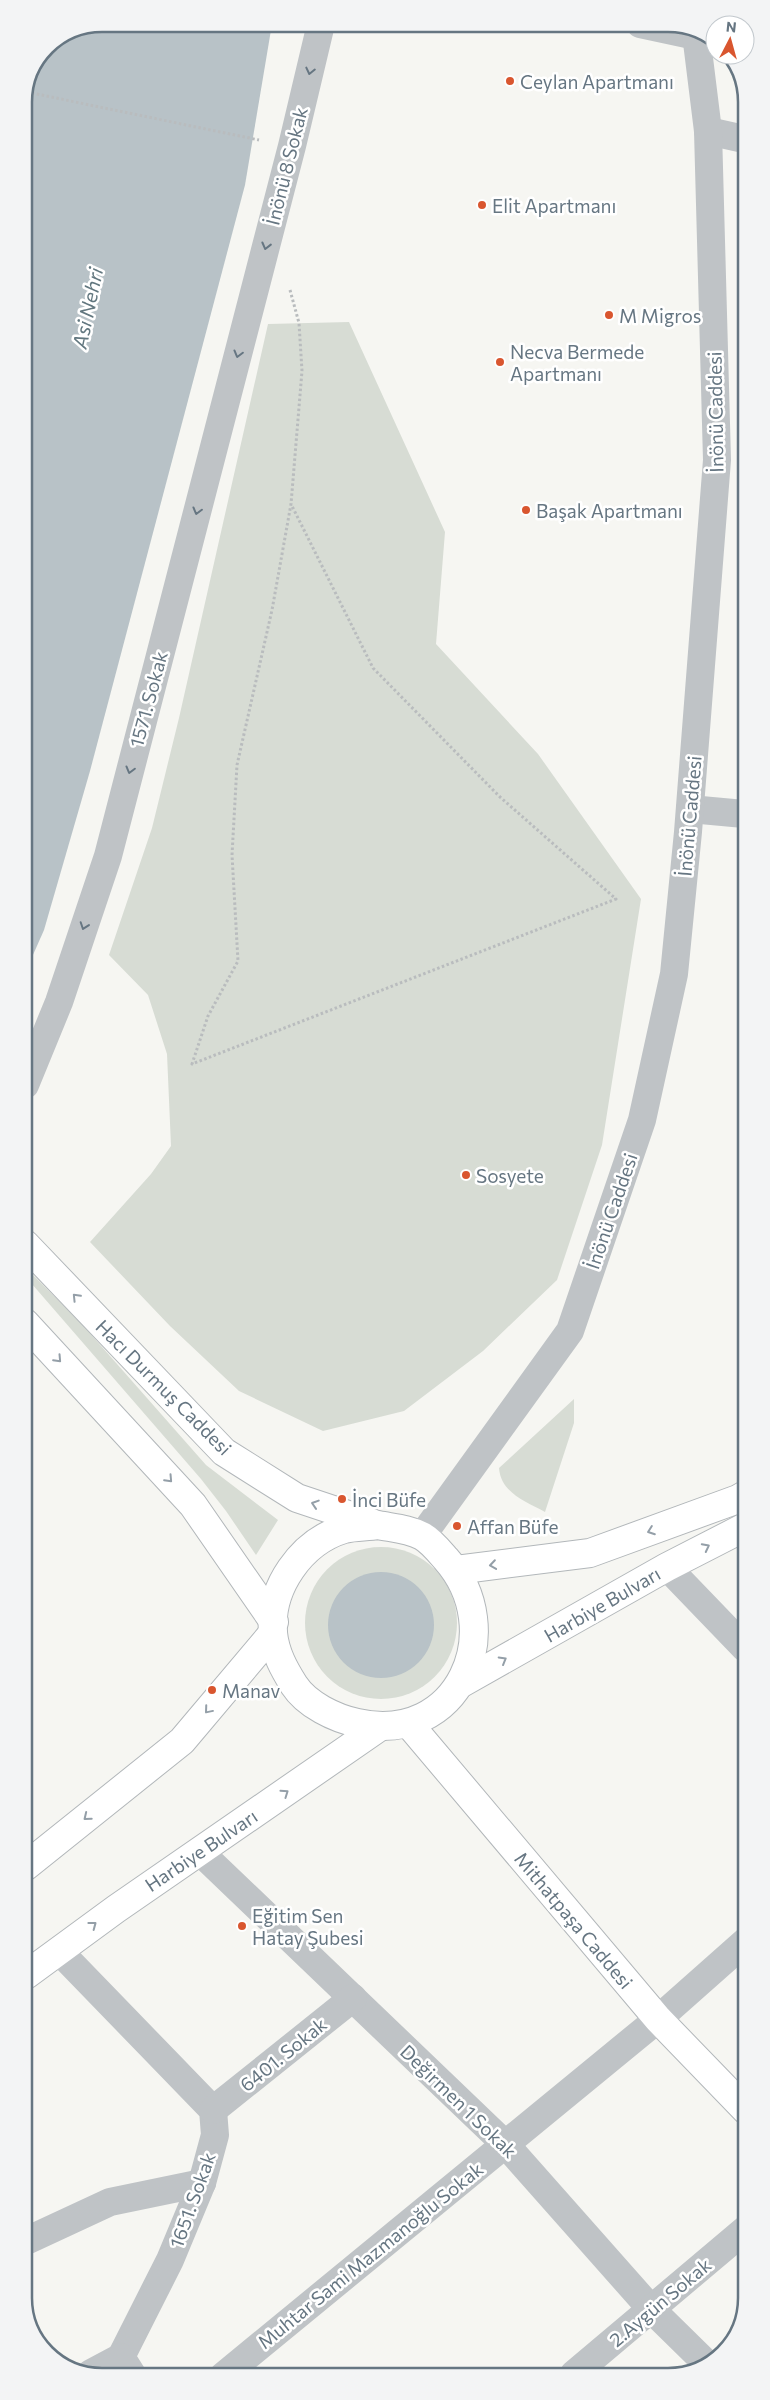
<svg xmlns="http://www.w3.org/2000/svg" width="770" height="2400" viewBox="0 0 770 2400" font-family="Commissioner,sans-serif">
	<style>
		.green { fill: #d7dcd4 }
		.water { fill: #b8c2c7 }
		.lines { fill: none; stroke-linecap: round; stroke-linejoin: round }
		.major-casing { stroke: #b2b7ba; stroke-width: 30 }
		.path { stroke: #b9bcbe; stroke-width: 3; stroke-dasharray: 2.5 2.5; stroke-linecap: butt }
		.minor { stroke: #bfc3c6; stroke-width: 28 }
		.major { stroke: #fff; stroke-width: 28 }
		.oneway { stroke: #667682 }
		.oneway2 { stroke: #949fa8 }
		.poi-dot { fill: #d9562f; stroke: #fff; stroke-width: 2 }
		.labels { text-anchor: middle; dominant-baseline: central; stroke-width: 5; stroke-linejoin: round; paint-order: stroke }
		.poi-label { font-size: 19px; fill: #667682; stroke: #fff; text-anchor: start }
		.street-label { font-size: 19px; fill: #667682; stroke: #fff }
		.water-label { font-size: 20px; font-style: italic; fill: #62777f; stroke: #fff }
		.rim { fill: none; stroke: #667682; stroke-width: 2.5 }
	</style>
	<rect width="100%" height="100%" fill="#f6f6f2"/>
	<!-- green -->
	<g class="green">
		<path d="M349,322L445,532L436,644L538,754L641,899L602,1145L557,1280L483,1351L404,1411L323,1431L239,1391L170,1326L90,1242L151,1174L171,1146L167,1054L148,995L109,955L152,828L179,718L268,324Z"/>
		<path d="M25,1267L80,1322L206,1465L278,1520L256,1555L226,1511L201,1479L25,1276Z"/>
		<path d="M574,1399V1423L545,1512C525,1501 501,1493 499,1468Z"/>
		<circle cx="381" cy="1623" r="76"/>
	</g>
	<!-- water -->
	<g class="water">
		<path d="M103,24H272L245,185L90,771L44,930L25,973L24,98L47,47Z"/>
		<circle cx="381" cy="1625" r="53"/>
	</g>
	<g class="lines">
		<!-- major casing -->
		<g class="major-casing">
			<g id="major">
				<path d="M25,1244L224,1452L297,1498L372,1523"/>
				<path d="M25,1323L193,1505L274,1622"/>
				<path d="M378,1525C393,1528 409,1529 422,1536C431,1541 439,1551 446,1559C509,1630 459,1746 357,1723C335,1718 307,1705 294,1685C284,1669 275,1653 273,1633C269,1588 301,1542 344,1529C355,1526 367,1527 378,1525Z"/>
				<path d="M456,1570L590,1553L738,1499L745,1495"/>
				<path d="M460,1684L667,1567L745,1527"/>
				<path d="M409,1724L658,2019L746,2110"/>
				<path d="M26,1866L182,1741L273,1633"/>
				<path d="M26,1975L116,1909L378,1728"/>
			</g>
		</g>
		<!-- path -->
		<g class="path">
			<path d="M27,92L259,140"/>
			<path d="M290,290L299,323L302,371L291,504L272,610L237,765L232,855L238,961L208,1016L192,1064L616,899L500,797L373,668L291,504"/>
		</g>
		<!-- minor -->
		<g class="minor">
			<path d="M640,24L696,36"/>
			<path d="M708,131L744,139"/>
			<path d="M690,809L744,814"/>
			<path d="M25,1085L59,1002L108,856L292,146L321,24"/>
			<path d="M422,1536L570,1331L642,1120L674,974L688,832L717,460L708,131L696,34"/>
			<path d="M667,1567L745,1648"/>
			<path d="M200,1852L506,2145L652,2310L705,2362"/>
			<path d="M59,1951L213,2110L215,2135L202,2183L170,2260L121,2357"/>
			<path d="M213,2110L353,1998"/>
			<path d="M26,2241L110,2202L202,2183"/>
			<path d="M121,2357L133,2376"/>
			<path d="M91,2373L121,2357"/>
			<path d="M574,2374L746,2229"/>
			<path d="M223,2376L658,2019L746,1941"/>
		</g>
		<!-- major -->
		<use href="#major" class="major"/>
	</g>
	<!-- one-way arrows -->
	<defs><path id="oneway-chevron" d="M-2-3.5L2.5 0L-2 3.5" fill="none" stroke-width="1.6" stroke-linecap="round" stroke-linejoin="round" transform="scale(1.25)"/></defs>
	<g class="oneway">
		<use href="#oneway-chevron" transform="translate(310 71) rotate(103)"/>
		<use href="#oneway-chevron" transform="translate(266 246) rotate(104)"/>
		<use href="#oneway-chevron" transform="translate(238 354) rotate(105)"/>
		<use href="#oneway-chevron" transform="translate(197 511) rotate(105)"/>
		<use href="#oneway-chevron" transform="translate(130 770) rotate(105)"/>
		<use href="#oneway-chevron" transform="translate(84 926) rotate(109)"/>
	</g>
	<g class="oneway2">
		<use href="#oneway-chevron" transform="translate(76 1297) rotate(-134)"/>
		<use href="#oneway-chevron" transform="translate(58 1359) rotate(47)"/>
		<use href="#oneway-chevron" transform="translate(169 1479) rotate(47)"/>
		<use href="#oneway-chevron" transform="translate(315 1504) rotate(-162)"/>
		<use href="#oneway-chevron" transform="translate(651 1531) rotate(160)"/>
		<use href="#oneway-chevron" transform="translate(706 1547) rotate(-27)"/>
		<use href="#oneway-chevron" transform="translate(493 1565) rotate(172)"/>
		<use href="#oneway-chevron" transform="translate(503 1660) rotate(-30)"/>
		<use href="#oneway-chevron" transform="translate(208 1710) rotate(130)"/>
		<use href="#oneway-chevron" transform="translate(285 1793) rotate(-35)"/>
		<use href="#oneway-chevron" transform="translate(87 1817) rotate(141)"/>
		<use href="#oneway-chevron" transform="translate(93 1925) rotate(-37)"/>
	</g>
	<!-- markers -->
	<g class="poi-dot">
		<circle cx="510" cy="81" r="5"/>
		<circle cx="482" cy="205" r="5"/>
		<circle cx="609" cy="315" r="5"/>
		<circle cx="500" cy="362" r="5"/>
		<circle cx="526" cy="510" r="5"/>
		<circle cx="466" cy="1175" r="5"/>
		<circle cx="342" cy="1499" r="5"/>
		<circle cx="457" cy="1526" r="5"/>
		<circle cx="212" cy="1690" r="5"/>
		<circle cx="242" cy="1926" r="5"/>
	</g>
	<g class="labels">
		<!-- poi labels -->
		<g class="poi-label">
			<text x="520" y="81">Ceylan Apartmanı</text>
			<text x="492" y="205">Elit Apartmanı</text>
			<text x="619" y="315">M Migros</text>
			<text x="510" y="351">Necva Bermede<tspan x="510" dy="22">Apartmanı</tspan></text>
			<text x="536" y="510">Başak Apartmanı</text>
			<text x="476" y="1175">Sosyete</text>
			<text x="352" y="1499">İnci Büfe</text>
			<text x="467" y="1526">Affan Büfe</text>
			<text x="222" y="1690">Manav</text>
			<text x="252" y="1915">Eğitim Sen<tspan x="252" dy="22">Hatay Şubesi</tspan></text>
		</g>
		<!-- street labels -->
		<g class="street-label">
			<text transform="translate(286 166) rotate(-76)">İnönü 8 Sokak</text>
			<text transform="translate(715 412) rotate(-91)">İnönü Caddesi</text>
			<text transform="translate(148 699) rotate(-75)">1571. Sokak</text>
			<text transform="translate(689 816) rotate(-85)">İnönü Caddesi</text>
			<text transform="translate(611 1211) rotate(-71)">İnönü Caddesi</text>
			<text transform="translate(164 1387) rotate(45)">Hacı Durmuş Caddesi</text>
			<text transform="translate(602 1604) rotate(-30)">Harbiye Bulvarı</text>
			<text transform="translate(201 1850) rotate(-34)">Harbiye Bulvarı</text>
			<text transform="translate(574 1920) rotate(50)">Mithatpaşa Caddesi</text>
			<text transform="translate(283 2054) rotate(-39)">6401. Sokak</text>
			<text transform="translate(459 2101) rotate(44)">Değirmen 1 Sokak</text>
			<text transform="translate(192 2200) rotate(-70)">1651. Sokak</text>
			<text transform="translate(370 2255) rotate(-39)">Muhtar Sami Mazmanoğlu Sokak</text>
			<text transform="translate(660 2302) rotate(-40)">2.Aygün Sokak</text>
		</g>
		<!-- water labels -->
		<g class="water-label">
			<text transform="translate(87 308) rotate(-78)">Asi Nehri</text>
		</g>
	</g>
	<!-- crop -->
	<path d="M0 0H770V2400H0ZM102 32H668A70 70 0 0 1 738 102V2298A70 70 0 0 1 668 2368H102A70 70 0 0 1 32 2298V102A70 70 0 0 1 102 32Z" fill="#f3f4f5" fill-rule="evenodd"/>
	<path class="rim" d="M102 32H668A70 70 0 0 1 738 102V2298A70 70 0 0 1 668 2368H102A70 70 0 0 1 32 2298V102A70 70 0 0 1 102 32Z"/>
	<!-- north arrow -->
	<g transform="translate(730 40) rotate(6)"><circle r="24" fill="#ffffff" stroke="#c2c8cd"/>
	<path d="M0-4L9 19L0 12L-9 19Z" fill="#d9562f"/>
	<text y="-8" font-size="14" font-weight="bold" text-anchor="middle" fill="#667682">N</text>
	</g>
</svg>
